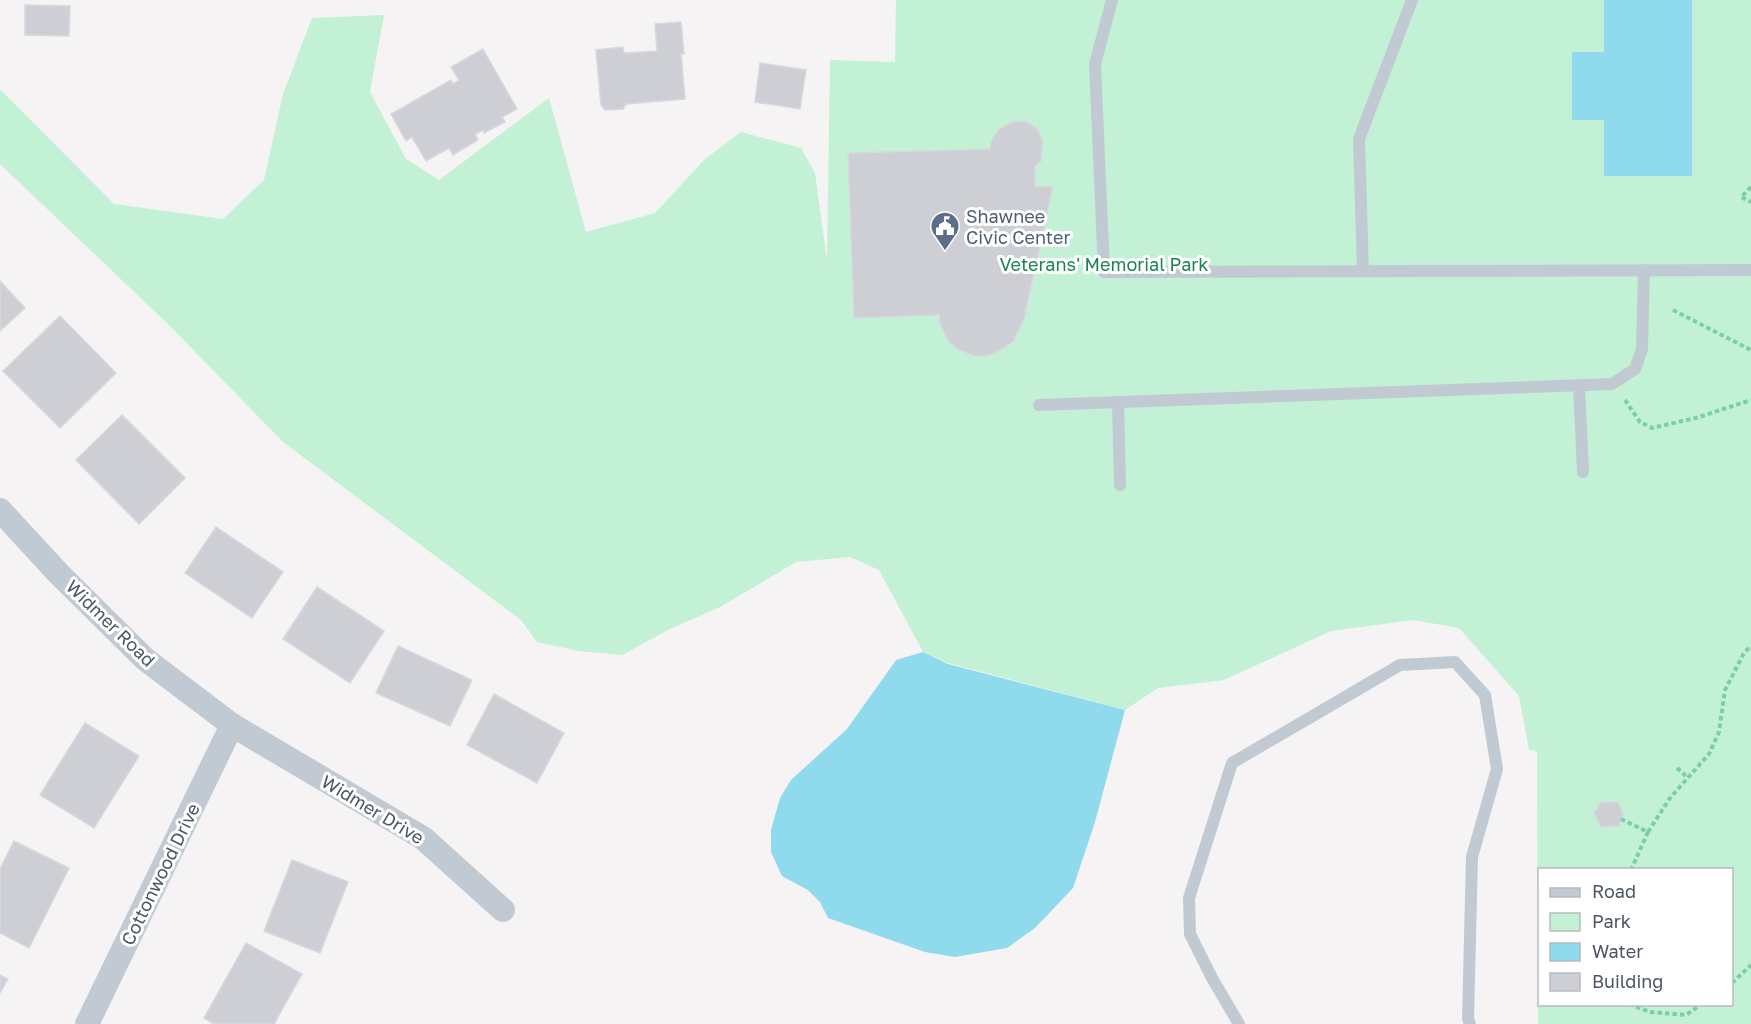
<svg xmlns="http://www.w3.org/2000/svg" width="1751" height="1024" viewBox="0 0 1751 1024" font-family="'Golos Text',sans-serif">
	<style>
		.green { fill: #c3f1d5; fill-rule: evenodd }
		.water { fill: #90daee }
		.building { fill: #cdcfd5; stroke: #d7d9de; stroke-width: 1.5 }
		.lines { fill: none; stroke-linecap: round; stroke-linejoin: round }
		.path { stroke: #7ad0a6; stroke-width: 4; stroke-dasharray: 4.5 3; stroke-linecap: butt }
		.service { stroke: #c1cad2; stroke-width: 12 }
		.minor { stroke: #c1cad2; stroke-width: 24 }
		.labels { text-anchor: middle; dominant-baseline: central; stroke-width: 6; stroke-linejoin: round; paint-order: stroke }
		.service-label { font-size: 18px; fill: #4e5e75; stroke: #fff; text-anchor: start }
		.park-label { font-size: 18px; fill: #17864f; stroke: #fff }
		.street-label { font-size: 18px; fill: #4a5661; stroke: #fff }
	</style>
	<rect width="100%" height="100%" fill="#f5f3f3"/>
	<!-- green -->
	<path class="green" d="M896,0H1751V1024H1538L1537,751L1529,750L1519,696L1459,628L1413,620L1331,631L1224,680L1158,688L1125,710L948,663L923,652L879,570L850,557L796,562L720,607L670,629L622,655L579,651L537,642L521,620L283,442L169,325L0,164V89L114,204L223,219L264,180L283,94L312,18L384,15L370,92L406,159L439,180L549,98L586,232L655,213L705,159L741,132L801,148L815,173L827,260L830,60L895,62ZM1540,870H1732V1004H1540Z"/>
	<!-- water -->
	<g class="water">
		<path d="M1604,0H1692V176H1604V120H1572V52H1604Z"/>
		<path d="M923,652L948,664L1125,710L1095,822L1073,888L1035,928L1007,948L955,957L925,952L828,918L820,902L808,890L782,876L771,852V830L780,798L791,780L847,729L896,660Z"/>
	</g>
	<!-- building -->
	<g class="building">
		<path d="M25,5L70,6L69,36L25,35Z"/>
		<path d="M681,22L684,54H681L685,99L626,104L623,109L605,110L601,105L596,50L623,47L624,53L657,51L655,24Z"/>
		<path d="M483,49L517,109L502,117L505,122L484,133L483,130L475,134L478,140L453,155L449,148L426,161L412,137L406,141L391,114L451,80L453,84L459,80L451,67Z"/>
		<path d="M760,63L806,70L800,109L755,102Z"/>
		<path d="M1023,121L1029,123L1037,129L1043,142L1041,161L1035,166V187L1053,186L1024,319L1013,342L997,352L987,356H975L957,349L949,342L940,324L939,315L854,318L848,153L990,149L991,141L999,129L1013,122Z"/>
		<path d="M0,281L25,308L0,331Z"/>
		<path d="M60,316L116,373L60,428L3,371Z"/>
		<path d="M122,415L185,478L139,524L76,460Z"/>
		<path d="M216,527L283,572L252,618L185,573Z"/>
		<path d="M317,587L384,631L350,683L283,639Z"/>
		<path d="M398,646L472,680L450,726L376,693Z"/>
		<path d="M494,694L564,733L537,783L467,745Z"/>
		<path d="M85,723L139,756L94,828L40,795Z"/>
		<path d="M1601,802H1618L1623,813L1619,826L1601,827L1594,813Z"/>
		<path d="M14,841L69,868L29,948L0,933V869Z"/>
		<path d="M292,860L348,882L320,953L264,931Z"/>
		<path d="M246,943L302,974L274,1024H214L204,1018Z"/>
		<path d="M0,975L8,979L0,993Z"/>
	</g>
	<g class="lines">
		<!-- path -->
		<g class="path">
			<path d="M1751,187L1741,197L1751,202"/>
			<path d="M1673,310L1751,350"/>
			<path d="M1625,400L1640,422L1652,428L1696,418L1751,400"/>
			<path d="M1677,768L1688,778"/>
			<path d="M1621,819L1648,832L1631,870"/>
			<path d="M1648,832L1670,798L1709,754L1719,732L1725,690L1744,653L1751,646"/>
			<path d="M1732,983L1751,965"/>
			<path d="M1629,1004L1650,1012L1686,1015L1702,1004"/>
		</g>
		<!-- service -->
		<g class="service">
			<path d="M1112,0L1095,64L1104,272L1751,270"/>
			<path d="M1363,271L1359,139L1412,0"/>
			<path d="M1579,386L1583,472"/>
			<path d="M1118,402L1120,485"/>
			<path d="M1039,405L1612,384L1635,369L1642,349L1644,270"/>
			<path d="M1239,1024L1212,978L1190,934L1189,898L1232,763L1400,665L1455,662L1485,695L1497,769L1472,857L1468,1019L1470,1024"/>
		</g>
		<!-- minor -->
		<g class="minor">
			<path d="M0,510L59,574L145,659L232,725L423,838L503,910"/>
			<path d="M87,1024L232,725"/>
		</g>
	</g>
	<!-- icons -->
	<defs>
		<g id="civic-pin" transform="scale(1.5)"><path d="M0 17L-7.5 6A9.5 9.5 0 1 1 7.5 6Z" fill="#5c6f8a" stroke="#fff"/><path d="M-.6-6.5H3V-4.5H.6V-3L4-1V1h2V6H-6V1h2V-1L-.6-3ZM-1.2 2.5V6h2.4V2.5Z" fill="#fff"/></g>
	</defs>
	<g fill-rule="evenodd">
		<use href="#civic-pin" x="945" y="226"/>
	</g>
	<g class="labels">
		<!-- service labels -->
		<g class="service-label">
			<text x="966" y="216">Shawnee<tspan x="966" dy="21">Civic Center</tspan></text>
		</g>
		<!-- park labels -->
		<g class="park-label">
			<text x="1104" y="264">Veterans' Memorial Park</text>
		</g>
		<!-- street labels -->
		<g class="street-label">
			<text transform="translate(111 623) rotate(44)">Widmer Road</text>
			<text transform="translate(373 809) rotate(31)">Widmer Drive</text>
			<text transform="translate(160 874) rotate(-64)">Cottonwood Drive</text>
		</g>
	</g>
	<!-- legend -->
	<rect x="1538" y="868" width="195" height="138" fill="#ffffff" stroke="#b7bbc0" stroke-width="1.5"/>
	<rect x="1550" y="888" width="30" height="9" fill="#c1cad2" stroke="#b7bbc0" stroke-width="1.5"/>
	<text x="1592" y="898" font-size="18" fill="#4a5661">Road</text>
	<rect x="1550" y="913" width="30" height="18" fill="#c3f1d5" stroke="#b7bbc0" stroke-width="1.5"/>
	<text x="1592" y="928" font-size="18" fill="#4a5661">Park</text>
	<rect x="1550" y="943" width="30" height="18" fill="#90daee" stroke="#b7bbc0" stroke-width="1.5"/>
	<text x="1592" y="958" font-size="18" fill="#4a5661">Water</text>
	<rect x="1550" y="973" width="30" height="18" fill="#cdcfd5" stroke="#b7bbc0" stroke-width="1.5"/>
	<text x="1592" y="988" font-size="18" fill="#4a5661">Building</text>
</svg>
